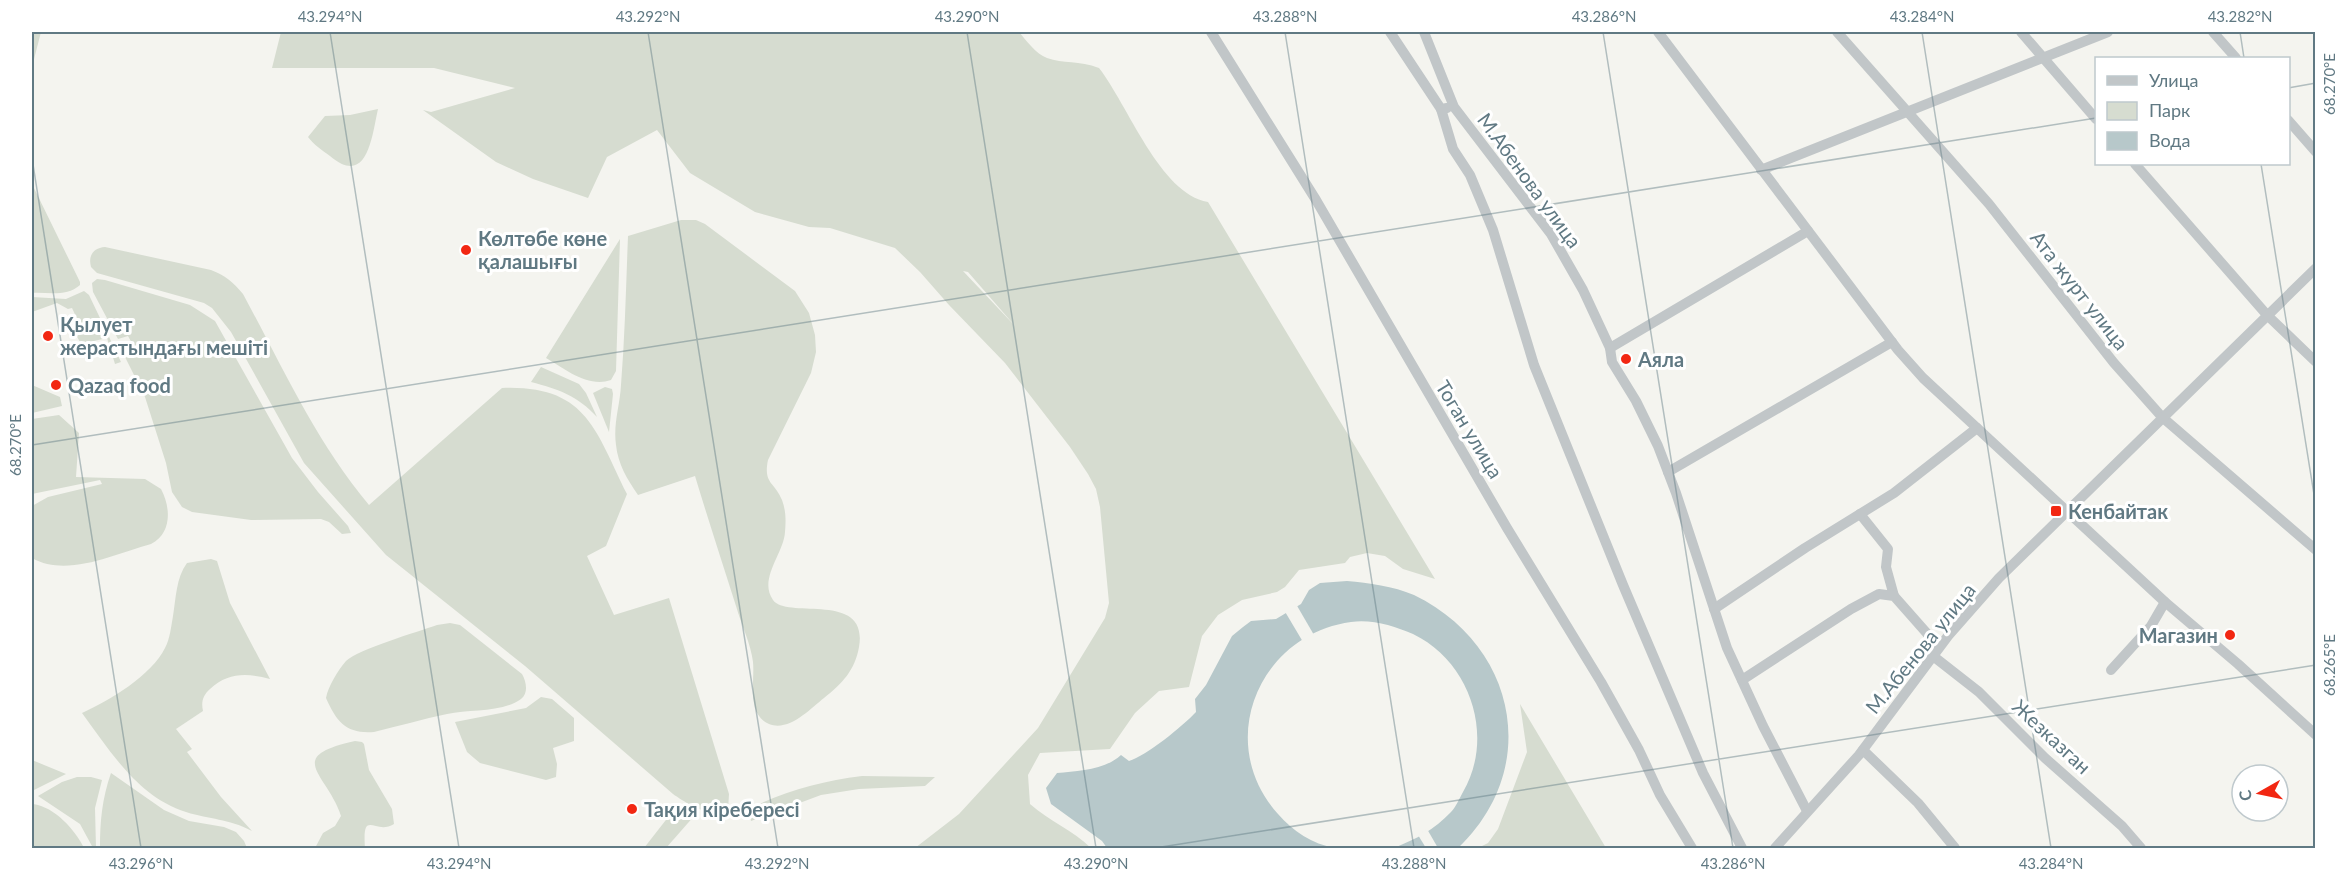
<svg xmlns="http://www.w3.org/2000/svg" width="2347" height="880" viewBox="0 0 2347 880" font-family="Lato,sans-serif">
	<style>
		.green { fill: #d6dcd0; fill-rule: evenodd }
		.water { fill: #b7c8ca }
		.pier { fill: #f4f4ef }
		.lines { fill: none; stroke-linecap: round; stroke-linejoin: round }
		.minor { stroke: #c1c6c8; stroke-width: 10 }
		.ticks { fill: none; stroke: #607983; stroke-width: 1.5; stroke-opacity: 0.45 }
		.poi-dot { fill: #f22712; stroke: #fff; stroke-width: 2 }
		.labels { text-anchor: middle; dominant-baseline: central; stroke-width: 6; stroke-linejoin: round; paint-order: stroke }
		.street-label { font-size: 20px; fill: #607983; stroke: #fff }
		.poi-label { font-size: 20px; font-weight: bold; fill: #607983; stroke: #fff; text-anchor: start }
		.neatline { fill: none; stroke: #607983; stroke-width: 2 }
		.ticks-label { font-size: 15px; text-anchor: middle; fill: #607983 }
	</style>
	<rect width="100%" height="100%" fill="#f4f4ef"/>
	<!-- green -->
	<g class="green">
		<path d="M32,32H41L32,67Z"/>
		<path d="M281,32H1019C1026,40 1036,54 1047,58C1063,64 1079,60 1099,68C1128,105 1160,194 1208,202L1435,579L1403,569L1385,556L1367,553L1350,557L1345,563L1299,570L1285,587L1277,592L1242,600L1218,615L1202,636L1189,687L1159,691L1135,713L1110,749L1040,753L1028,775L1030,804C1049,821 1073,830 1091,848H915L959,814L1038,728L1105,618L1109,603L1100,507L1096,489L1088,474L1070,447L1005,363L949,305L920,272L895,248L830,228L809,227L755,212L690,173L657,130L607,157L588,198L533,179L496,162L423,110L431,112L515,88L434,68H272ZM963,271L968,272L1015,326Z"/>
		<path d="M378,109C372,135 368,188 330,156C322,150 314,145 308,137L325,116L350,115Z"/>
		<path d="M32,184L80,282V285C67,297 48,292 32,293Z"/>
		<path d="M681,220H696L705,224L795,291L809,313L815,335L816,352L811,373L768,460C763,484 775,482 782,500C786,511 786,520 785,532C784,553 758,579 773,600C787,620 869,590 859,647C855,670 842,684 824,698C810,709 789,732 769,724C746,714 755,682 753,662C751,644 741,624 736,606C722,562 708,519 695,476L638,495C627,479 618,464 616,445C613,424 620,405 621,385C625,335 626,286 628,236Z"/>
		<path d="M620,239L616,371L611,380C588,388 565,369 546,358Z"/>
		<path d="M105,247L211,270C226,276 233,282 243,294C282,366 316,442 369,505L502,388C587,385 595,430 627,494L606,546L587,556L614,615L669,598L729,794L728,810C712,820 686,803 673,794L525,666L386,555L304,463L231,332L212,308L204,303L97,273L91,267C88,256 93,248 105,247Z"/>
		<path d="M97,279L105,280L190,305L215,321L292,458L318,492L348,526L351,533L342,534L329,522L321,519L251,520L192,512L182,507L172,492L166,463L145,397L123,353L134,347L128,336L118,339L93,292L92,283Z"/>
		<path d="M84,291L89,295L121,362L115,364L107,338L81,344L73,329L80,325L72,308L68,309L57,303L32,312V297L66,299Z"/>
		<path d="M541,367L579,384L586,393L597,417C578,396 558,389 531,382Z"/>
		<path d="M32,385L60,397L62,406L32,413Z"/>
		<path d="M605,387L612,389L613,394L609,432L593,393Z"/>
		<path d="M59,415L79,433L76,477L145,479L161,489C171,508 172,533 151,544C114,554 67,578 32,558V506L48,497L102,484L100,480L32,494V419Z"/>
		<path d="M211,559L217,561L230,603L270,679C248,673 228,672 210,689C203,695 201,702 203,711L176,729L192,749L187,752L221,797L252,831C227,818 211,820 186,812C138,797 110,751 82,713C109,701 152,675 165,648C170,639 171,627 173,616C176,598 176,578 187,563Z"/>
		<path d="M450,623L460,625L522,674C526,681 529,693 521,699C502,713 470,709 447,714C423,719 399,726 374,732C347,734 337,723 326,698C328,687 338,670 346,661C359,649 417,632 437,625Z"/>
		<path d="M541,697L552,699L574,718V741L553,748L557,764L556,777L546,780L480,763L474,758L467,752L455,722L526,708Z"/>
		<path d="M1520,704L1606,848H1478L1488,843L1498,829L1527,752Z"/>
		<path d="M355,741L362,742L364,744L369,770L392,809L394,824C375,836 362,807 365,848H315L323,833L335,826L341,816C327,773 283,757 355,741Z"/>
		<path d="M32,760L66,774L32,791Z"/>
		<path d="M111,773L164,810L189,821L224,827L236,832L244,841L247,848H100C100,821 102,799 111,773Z"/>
		<path d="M862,776L935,777L925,786L859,789L821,795L751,821L749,809C785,791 822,781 862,776Z"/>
		<path d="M77,777H91L102,780L95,808L96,848H93L80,824L38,796L62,782Z"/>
		<path d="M33,804C55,807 75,830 84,848H32Z"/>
		<path d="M677,812L695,815L666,848H644L669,816Z"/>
	</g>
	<!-- water -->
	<path class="water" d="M1347,581C1369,583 1393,586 1414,595C1517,645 1542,768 1458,848H1394C1416,839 1434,830 1451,812C1456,807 1459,799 1463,792C1495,737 1471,662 1413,634C1394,626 1372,619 1351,622C1258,635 1214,743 1278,814C1293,831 1312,844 1335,848H1107L1102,841L1051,804L1046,788L1057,773C1078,771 1105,770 1121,755L1129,761C1146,756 1183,726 1196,712L1195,699L1206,685L1232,636L1243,627L1251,621L1276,619L1301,604L1309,590L1320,583Z"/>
	<!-- pier -->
	<g class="pier">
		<path d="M1296,604L1314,635L1303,642L1284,610Z"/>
		<path d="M1427,829L1438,848H1426L1418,835Z"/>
	</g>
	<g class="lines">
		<!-- minor -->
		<g class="minor">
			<path d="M1211,32L1316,200L1507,528L1601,682L1639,750L1660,795L1692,848"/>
			<path d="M1390,32L1441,109L1447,108"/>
			<path d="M1424,32L1454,107L1551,234L1583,290L1610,348L1612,362L1636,401L1658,446L1676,493L1727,648L1763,726L1807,811"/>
			<path d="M1658,32L1898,350L1923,378L2165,602L2238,664L2316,735"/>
			<path d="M1837,32L1989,204L2114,363L2162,417L2316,550"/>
			<path d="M2021,32L2096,119"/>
			<path d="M2213,32L2236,58"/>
			<path d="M1441,109L1453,149L1470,175L1493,230L1534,365L1623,585L1703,773L1742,848"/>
			<path d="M2288,120L2316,152"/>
			<path d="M2135,164L2267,315L2316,362"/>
			<path d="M1761,170L2108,32"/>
			<path d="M1610,348L1808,231"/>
			<path d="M1668,472L1892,342"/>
			<path d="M1860,514L1888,549L1886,567L1894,596"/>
			<path d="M1714,609L1805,548L1894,493L1977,428"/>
			<path d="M1933,656L1979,692L2045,758L2122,826L2141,848"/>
			<path d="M2111,670L2151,626L2165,602"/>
			<path d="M1742,680L1851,609L1879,594L1894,596L1939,647"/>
			<path d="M1863,750L1918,803L1955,848"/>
			<path d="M1775,848L1859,755L1948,636L1999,578L2316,268"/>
		</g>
	</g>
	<!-- ticks -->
	<path class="ticks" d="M330,32L459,848M648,32L778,848M967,32L1096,848M1285,32L1414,848M1603,32L1733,848M1922,32L2051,848M2240,32L2244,58M2288,88L2316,83M32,158L141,848M2261,164L2316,507M32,445L2096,118M1155,848L2316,665"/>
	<!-- markers -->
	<g class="poi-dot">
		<circle cx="466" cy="250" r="6"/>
		<circle cx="48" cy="336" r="6"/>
		<circle cx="1626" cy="359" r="6"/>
		<circle cx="56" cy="385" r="6"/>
		<rect x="2050" y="505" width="12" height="12" rx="3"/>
		<circle cx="2230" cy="635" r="6"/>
		<circle cx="632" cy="809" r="6"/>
	</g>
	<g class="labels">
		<!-- street labels -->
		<g class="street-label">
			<text transform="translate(1530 180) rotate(54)">М.Абенова улица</text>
			<text transform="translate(2080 290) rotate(52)">Ата журт улица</text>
			<text transform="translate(1470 429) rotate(59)">Тоган улица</text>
			<text transform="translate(1920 648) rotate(-51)">М.Абенова улица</text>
			<text transform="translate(2052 736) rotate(43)">Жезказган</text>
		</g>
		<!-- poi labels -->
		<g class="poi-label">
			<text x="478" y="238">Көлтөбе көне<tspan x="478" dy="23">қалашығы</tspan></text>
			<text x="60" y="324">Қылует<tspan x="60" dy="23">жерастындағы мешіті</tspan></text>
			<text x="1638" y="359">Аяла</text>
			<text x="68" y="385">Qazaq food</text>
			<text x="2068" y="511">Кенбайтак</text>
			<text x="2218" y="635" text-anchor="end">Магазин</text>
			<text x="644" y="809">Тақия кіребересі</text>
		</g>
	</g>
	<!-- border -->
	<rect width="2347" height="880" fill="none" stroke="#ffffff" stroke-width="66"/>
	<!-- legend -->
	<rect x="2095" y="57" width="195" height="108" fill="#ffffff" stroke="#bfc9cd" stroke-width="1.5"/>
	<rect x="2107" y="76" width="30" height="9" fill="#c1c6c8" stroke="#bfc9cd" stroke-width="1.5"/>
	<text x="2149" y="87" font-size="18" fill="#607983">Улица</text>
	<rect x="2107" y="102" width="30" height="18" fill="#d6dcd0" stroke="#bfc9cd" stroke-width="1.5"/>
	<text x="2149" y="117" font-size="18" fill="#607983">Парк</text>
	<rect x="2107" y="132" width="30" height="18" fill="#b7c8ca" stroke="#bfc9cd" stroke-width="1.5"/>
	<text x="2149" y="147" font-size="18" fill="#607983">Вода</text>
	<!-- north arrow -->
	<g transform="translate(2260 793) rotate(261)"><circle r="28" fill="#ffffff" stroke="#bfc9cd" stroke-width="1.5"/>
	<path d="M0-4.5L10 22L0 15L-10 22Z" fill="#f22712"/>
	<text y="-9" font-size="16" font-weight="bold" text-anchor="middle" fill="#607983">С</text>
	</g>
	<rect x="33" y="33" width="2281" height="814" class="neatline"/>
	<g class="ticks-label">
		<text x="330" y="22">43.294°N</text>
		<text x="648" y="22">43.292°N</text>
		<text x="967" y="22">43.290°N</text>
		<text x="1285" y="22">43.288°N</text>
		<text x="1604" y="22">43.286°N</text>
		<text x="1922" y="22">43.284°N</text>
		<text x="2240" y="22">43.282°N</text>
		<text transform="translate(2330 84) rotate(-90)" y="5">68.270°E</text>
		<text transform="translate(16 445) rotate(-90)" y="5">68.270°E</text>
		<text transform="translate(2330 665) rotate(-90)" y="5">68.265°E</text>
		<text x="141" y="869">43.296°N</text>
		<text x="459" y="869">43.294°N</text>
		<text x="777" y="869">43.292°N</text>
		<text x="1096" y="869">43.290°N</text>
		<text x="1414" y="869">43.288°N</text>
		<text x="1733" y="869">43.286°N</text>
		<text x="2051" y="869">43.284°N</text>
	</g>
</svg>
